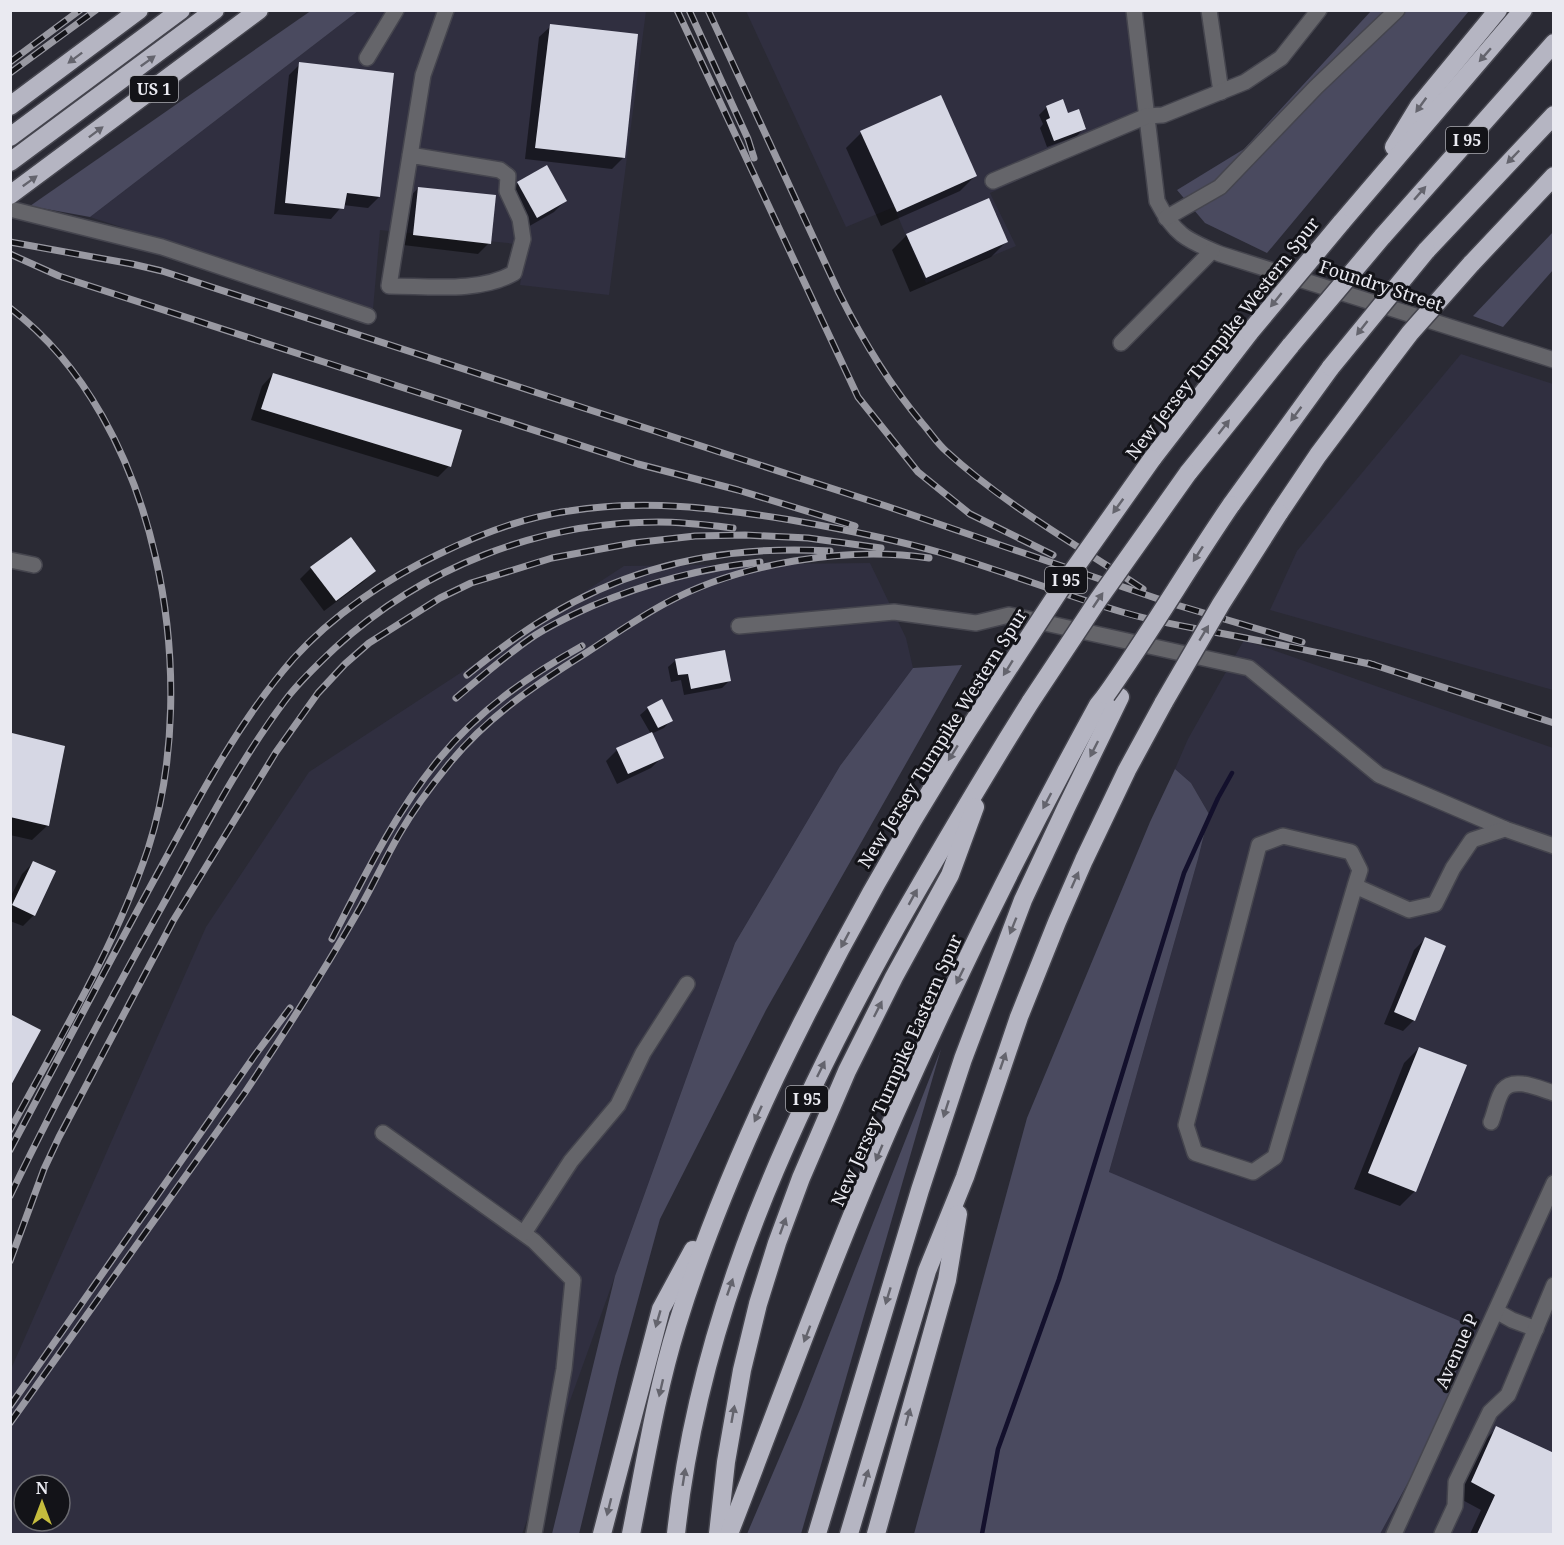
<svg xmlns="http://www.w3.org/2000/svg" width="1564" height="1545" viewBox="0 0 1564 1545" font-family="'Noto Serif',serif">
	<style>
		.built { fill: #302f40; fill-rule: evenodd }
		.green { fill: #4a4a5f }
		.shadow { fill: #0007 }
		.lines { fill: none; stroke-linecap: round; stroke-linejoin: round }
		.stream { stroke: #13102c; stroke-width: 4.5 }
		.building { fill: #d6d7e4 }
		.minor-casing { stroke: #45454e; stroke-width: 18 }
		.highway-casing { stroke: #45454e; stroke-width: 21 }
		.minor { stroke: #65656a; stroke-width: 15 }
		.highway { stroke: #b5b5c2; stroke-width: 18 }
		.rail-casing { stroke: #9999a2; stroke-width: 7 }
		.rail { stroke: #131318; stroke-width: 4.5; stroke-dasharray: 14; stroke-linecap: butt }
		.highway-bridge-casing { stroke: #45454e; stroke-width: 21; stroke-linecap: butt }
		.highway-bridge { stroke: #b5b5c2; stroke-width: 18 }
		.oneway { fill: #64646d }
		.labels { text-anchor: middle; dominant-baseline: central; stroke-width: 6; stroke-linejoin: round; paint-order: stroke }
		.shield { fill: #131318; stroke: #aaaab0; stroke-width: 1.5 }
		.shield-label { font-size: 16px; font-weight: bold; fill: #eaeaf1 }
		.street-label { font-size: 18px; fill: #eaeaf1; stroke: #131318 }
	</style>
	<rect width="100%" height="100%" fill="#2a2a34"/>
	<!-- built -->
	<g class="built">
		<path d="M358,11H646L609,295L520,285L526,245L380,230L373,309L90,217Z"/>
		<path d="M746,11H1133L1146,123L990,193L1016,246L926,283L894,207L846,227Z"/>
		<path d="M1461,354L1553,384V690L1270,610L1297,551Z"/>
		<path d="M870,563L906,638L913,668L840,766L735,943L522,1534H11V1369L206,927L309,772L624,566ZM24,1485H60V1521H24Z"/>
		<path d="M1244,640L1553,748V1534H1380L1443,1418L1109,1172L1198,859L1209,814L1191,783L1175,769L1188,739Z"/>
	</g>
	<!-- green -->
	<g class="green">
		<path d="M312,10L358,11L90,217L30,206Z"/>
		<path d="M1371,11H1469L1267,253L1205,223L1177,190L1244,149Z"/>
		<path d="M1553,232V270L1503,327L1473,316Z"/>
		<path d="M962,665L766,1010L660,1219L619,1369L579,1534H552L615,1276L735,943L840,766L913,668Z"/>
		<path d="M1175,769L1191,783L1209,814L1198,859L1109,1172L1469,1325L1443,1418L1380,1534H914L1027,1118L1150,822Z"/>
		<path d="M941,1049L801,1534H747L801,1407Z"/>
	</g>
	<!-- shadow -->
	<g class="shadow">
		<path d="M551,26L623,158L612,169L525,159L539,37Z"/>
		<path d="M300,64L379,197L368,208L343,205L331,219L274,214L289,75Z"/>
		<path d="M1047,107L1068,115L1084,128L1077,136L1047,147L1040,128L1043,124L1039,115Z"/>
		<path d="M861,133L975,176L960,191L881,226L846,148Z"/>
		<path d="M518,183L565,201L554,212L526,228L507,194Z"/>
		<path d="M418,188L489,243L478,254L403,245L407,200Z"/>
		<path d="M907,235L1006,242L991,257L910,292L892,250Z"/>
		<path d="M273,374L449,466L438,477L251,420L262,386Z"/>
		<path d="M311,568L374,571L363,582L324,611L300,579Z"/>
		<path d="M676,660L729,681L722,688L684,695L681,680L671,682L668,667Z"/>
		<path d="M648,708L671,720L664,728L651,734L662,757L651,768L617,784L606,761L617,750L651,734L640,715Z"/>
		<path d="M13,735L48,825L32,840L10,835V737Z"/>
		<path d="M33,863L34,915L23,926L10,921V898L22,874Z"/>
		<path d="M1425,939L1414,1020L1403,1031L1384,1024L1414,950Z"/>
		<path d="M1419,1048L1415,1191L1400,1206L1354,1189L1404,1063Z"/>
		<path d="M1497,1428L1554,1454V1534H1470L1481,1510L1457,1497L1482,1443Z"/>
	</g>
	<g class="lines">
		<!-- stream -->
		<path class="stream" d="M982,1534L998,1449L1059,1279L1184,873L1218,798L1232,773"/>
	</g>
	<!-- building -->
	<g class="building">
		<path d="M550,24L638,34L625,158L535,148Z"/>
		<path d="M299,62L394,73L380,197L347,193L344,209L285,203Z"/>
		<path d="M941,95L977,176L897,212L860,131Z"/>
		<path d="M1063,99L1068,113L1079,109L1086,129L1054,141L1046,120L1050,118L1046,106Z"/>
		<path d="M547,165L567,201L537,218L517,182Z"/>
		<path d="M418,187L496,195L491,244L413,235Z"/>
		<path d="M989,198L1008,242L926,278L906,234Z"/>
		<path d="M273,373L462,430L451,467L261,409Z"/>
		<path d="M351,537L376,571L336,601L310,567Z"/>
		<path d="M725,650L731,681L691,689L688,674L678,675L675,659Z"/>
		<path d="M662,699L673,721L658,728L647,707Z"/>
		<path d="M652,732L664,758L628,774L616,748Z"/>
		<path d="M12,733L65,746L49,826L10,817V742Z"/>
		<path d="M33,861L56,871L35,916L12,905Z"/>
		<path d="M1425,937L1446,946L1415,1021L1394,1012Z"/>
		<path d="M10,1014L41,1030L10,1087Z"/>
		<path d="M1419,1047L1467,1065L1416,1192L1368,1173Z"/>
		<path d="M1496,1426L1554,1453V1534H1477L1495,1495L1471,1482Z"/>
	</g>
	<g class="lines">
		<!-- minor casing -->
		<g class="minor-casing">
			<g id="minor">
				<path d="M1134,10L1157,201C1174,234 1186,240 1220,254L1554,360"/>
				<path d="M1209,10L1221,92"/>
				<path d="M367,58L396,10"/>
				<path d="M410,155L500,170L508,176L507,191L520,219L523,239L514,273C479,293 429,286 389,286L423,75L446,10"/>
				<path d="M993,181L1147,116L1163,115L1245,82L1281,58L1319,10"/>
				<path d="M10,209L162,247L368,316"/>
				<path d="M1166,218L1220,187L1316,87L1397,10"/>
				<path d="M1121,343L1212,251"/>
				<path d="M10,560L34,565"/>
				<path d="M739,626L894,612L976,623L1009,615L1249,668L1379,775L1505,829L1554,846"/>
				<path d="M1355,886L1360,870L1351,852L1283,836L1259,845L1186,1125L1195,1153L1253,1172L1275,1157L1355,886L1409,910L1435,904L1453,868L1472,840L1505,829"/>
				<path d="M1491,1122C1495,1113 1497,1098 1503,1090C1514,1076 1540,1089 1554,1093"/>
				<path d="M383,1133L534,1241L573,1280L564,1369L534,1534"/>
				<path d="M524,1233L571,1161L618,1105L643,1053L687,984"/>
				<path d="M1496,1311L1512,1320L1536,1329"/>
				<path d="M1394,1534L1554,1183"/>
				<path d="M1442,1534L1455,1506L1456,1482L1490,1412L1508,1395L1554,1285"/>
			</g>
		</g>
		<!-- highway casing -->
		<g class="highway-casing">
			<g id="highway">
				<path d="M10,106L139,10"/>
				<path d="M10,137L181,10"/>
				<path d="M1394,147L1419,106L1498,10"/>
				<path d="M10,162L215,10"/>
				<path d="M10,195L259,10"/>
				<path d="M1341,223L1523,10"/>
				<path d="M1382,237L1554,43"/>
				<path d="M1426,251L1554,115"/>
				<path d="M1471,264L1554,176"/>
				<path d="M1152,459L1250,332"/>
				<path d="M1188,473L1291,345"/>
				<path d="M1231,505L1331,367"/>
				<path d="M1279,513L1318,455L1378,375"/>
				<path d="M602,1534L661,1309L693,1250"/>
				<path d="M631,1534C645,1464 656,1393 677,1325C703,1240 737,1159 775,1078C837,949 907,824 985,704"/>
				<path d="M676,1534C699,1314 792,1113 899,922C942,847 985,774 1031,701"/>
				<path d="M718,1534L726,1462L742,1370L758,1304L777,1243L801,1178L847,1071L894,977L950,875L975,807"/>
				<path d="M729,1534C783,1394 834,1252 895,1114C957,975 1025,838 1098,705L1106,695"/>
				<path d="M817,1534L920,1190L963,1059L1023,900L1066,808L1120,697"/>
				<path d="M849,1534L927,1271L965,1177L1019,1017L1057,922L1084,860L1127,770L1164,702"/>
				<path d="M876,1534L947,1280L958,1214"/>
			</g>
		</g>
		<!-- minor -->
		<use href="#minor" class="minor"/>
		<!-- highway -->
		<use href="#highway" class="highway"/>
		<!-- rail casing -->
		<g class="rail-casing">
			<g id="rail">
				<path d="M677,10L858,397L918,472L970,514L1053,555"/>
				<path d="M689,10L748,139L754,158"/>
				<path d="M708,10L839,293C862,339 889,384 922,423C930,432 937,443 946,451C1005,505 1077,545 1143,589"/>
				<path d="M10,62L80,10"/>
				<path d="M10,73L96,10"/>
				<path d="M10,242L132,264L162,271L886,506L1170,603L1302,642"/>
				<path d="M10,254L59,276L638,464L738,490L855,526"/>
				<path d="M10,308C159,420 203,680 148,849C115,947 59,1039 10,1130"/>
				<path d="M1368,663L1554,723"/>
				<path d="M467,675C493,654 520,633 549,616C634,564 731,545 830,551"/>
				<path d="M456,698C481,677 505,656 531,638C550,625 572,615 592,606C647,583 700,568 760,562"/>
				<path d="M332,939C364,877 395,813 439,759C478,711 528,676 582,646"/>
				<path d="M10,1150C60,1056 109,962 160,869C199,797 239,721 293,659C333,615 386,579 439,554C480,534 524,517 569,511C644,499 717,508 791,520C842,529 893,539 942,553C1003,571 1061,594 1122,612C1152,621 1183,626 1214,632C1268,642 1321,653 1374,665"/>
				<path d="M10,1196C58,1096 111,998 165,901C203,832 239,761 287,698C301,680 318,664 335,648C423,567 539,522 658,522C684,522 708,525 733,528"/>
				<path d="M10,1261L44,1169L59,1137L173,921L276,752L318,693L345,664L369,643L440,598L471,583L552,558L633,543L695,536L745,535L808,538L881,548"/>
				<path d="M10,1406L255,1055L290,1008"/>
				<path d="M10,1423L244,1094C284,1034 324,971 360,908C374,883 386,857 400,833C414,809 431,786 449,764C487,717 535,685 586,653C612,636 638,618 666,603C740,563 846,546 929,558"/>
			</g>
		</g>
		<!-- rail -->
		<use href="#rail" class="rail"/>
		<!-- highway-bridge casing -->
		<g class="highway-bridge-casing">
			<g id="highway-bridge">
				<path d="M1250,332L1341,223"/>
				<path d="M1291,345L1382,237"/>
				<path d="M1331,367L1426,251"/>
				<path d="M1378,375L1410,333L1471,264"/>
				<path d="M1106,695C1150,633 1188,568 1231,505"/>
				<path d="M1031,701L1098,600L1188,473"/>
				<path d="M1164,702L1221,604L1279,513"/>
				<path d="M985,704L1065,582L1152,459"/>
			</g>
		</g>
		<!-- highway-bridge -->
		<use href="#highway-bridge" class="highway-bridge"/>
	</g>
	<!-- one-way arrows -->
	<defs><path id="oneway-solid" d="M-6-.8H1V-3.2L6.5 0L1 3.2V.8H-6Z" transform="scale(1.5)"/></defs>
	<g class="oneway">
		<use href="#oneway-solid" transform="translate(1485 55) rotate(131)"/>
		<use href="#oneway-solid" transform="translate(75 58) rotate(143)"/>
		<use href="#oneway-solid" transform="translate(148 61) rotate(-36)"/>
		<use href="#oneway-solid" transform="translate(1421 105) rotate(126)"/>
		<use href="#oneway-solid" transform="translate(96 132) rotate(-37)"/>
		<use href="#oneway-solid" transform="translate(1513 157) rotate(134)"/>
		<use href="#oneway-solid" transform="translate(30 181) rotate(-36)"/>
		<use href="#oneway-solid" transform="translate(1420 193) rotate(-49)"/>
		<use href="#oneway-solid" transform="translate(1276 300) rotate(129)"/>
		<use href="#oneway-solid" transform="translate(1362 328) rotate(128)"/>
		<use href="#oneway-solid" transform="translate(1296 414) rotate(127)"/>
		<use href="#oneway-solid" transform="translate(1224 427) rotate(-52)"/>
		<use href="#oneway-solid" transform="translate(1118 506) rotate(126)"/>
		<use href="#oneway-solid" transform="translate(1198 554) rotate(123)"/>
		<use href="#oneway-solid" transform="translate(1098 600) rotate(-56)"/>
		<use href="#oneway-solid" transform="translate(1204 633) rotate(-59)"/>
		<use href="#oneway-solid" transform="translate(1008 668) rotate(122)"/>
		<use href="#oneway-solid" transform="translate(1094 749) rotate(117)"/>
		<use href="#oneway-solid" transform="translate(953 753) rotate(122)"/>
		<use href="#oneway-solid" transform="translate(1047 801) rotate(118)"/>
		<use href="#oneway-solid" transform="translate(1075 880) rotate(-66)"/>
		<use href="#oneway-solid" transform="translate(913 897) rotate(-61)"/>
		<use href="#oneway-solid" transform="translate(1013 926) rotate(112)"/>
		<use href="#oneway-solid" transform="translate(845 940) rotate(118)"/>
		<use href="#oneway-solid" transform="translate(960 976) rotate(116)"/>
		<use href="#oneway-solid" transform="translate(878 1009) rotate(-63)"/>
		<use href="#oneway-solid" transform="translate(1003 1061) rotate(-71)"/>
		<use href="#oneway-solid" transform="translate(821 1069) rotate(-64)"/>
		<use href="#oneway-solid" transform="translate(946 1109) rotate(108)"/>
		<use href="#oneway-solid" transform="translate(758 1114) rotate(115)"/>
		<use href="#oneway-solid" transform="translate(879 1153) rotate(113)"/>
		<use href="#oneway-solid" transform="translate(783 1226) rotate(-70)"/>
		<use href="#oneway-solid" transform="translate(730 1287) rotate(-71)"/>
		<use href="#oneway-solid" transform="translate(888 1296) rotate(107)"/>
		<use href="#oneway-solid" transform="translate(658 1319) rotate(106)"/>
		<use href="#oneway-solid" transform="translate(807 1334) rotate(111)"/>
		<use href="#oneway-solid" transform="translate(661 1388) rotate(103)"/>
		<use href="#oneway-solid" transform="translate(733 1414) rotate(-80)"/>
		<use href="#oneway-solid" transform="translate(908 1417) rotate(-75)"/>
		<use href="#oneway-solid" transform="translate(684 1477) rotate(-81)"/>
		<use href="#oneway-solid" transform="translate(866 1478) rotate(-74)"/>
		<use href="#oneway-solid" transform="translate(609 1507) rotate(104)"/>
	</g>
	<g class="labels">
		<!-- shield labels -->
		<g class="shield">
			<rect x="130" y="76" width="48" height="26" rx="4.5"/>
			<rect x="1446" y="127" width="42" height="26" rx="4.5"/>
			<rect x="1045" y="567" width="42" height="26" rx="4.5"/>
			<rect x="786" y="1086" width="42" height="26" rx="4.5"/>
		</g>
		<g class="shield-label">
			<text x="154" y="89">US 1</text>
			<text x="1467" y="140">I 95</text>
			<text x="1066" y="580">I 95</text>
			<text x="807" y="1099">I 95</text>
		</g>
		<!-- street labels -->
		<g class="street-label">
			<text transform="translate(1381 285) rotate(18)">Foundry Street</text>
			<text transform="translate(1222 338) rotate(-52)">New Jersey Turnpike Western Spur</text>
			<text transform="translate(942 738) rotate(-58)">New Jersey Turnpike Western Spur</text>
			<text transform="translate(896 1070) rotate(-66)">New Jersey Turnpike Eastern Spur</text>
			<text transform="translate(1456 1351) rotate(-66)">Avenue P</text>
		</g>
	</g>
	<!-- border -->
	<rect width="1564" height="1545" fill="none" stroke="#eaeaf1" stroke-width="24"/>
	<!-- north arrow -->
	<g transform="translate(42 1503)"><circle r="28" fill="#131318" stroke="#69696f" stroke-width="1.5"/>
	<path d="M0-4.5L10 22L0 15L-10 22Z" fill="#c5bc3d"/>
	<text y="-9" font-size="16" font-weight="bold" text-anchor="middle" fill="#eaeaf1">N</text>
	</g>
</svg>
